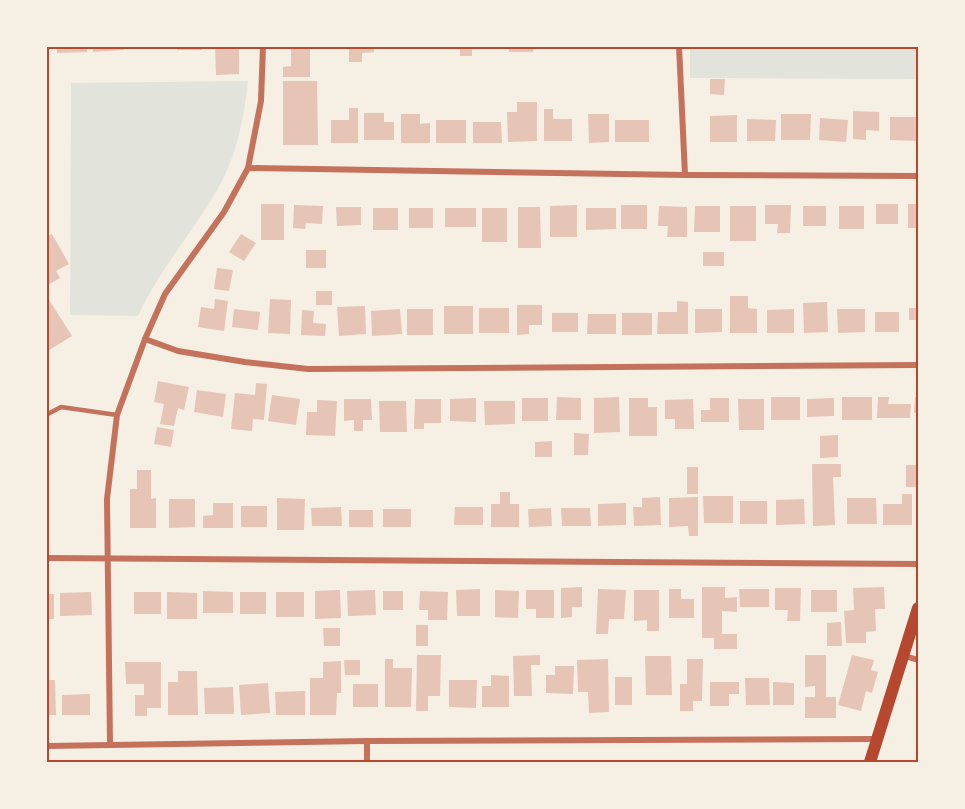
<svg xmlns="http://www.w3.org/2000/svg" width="965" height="809" viewBox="0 0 965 809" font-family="'Alegreya Sans',sans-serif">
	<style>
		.green { fill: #e2e4dc }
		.building { fill: #e6c5b7 }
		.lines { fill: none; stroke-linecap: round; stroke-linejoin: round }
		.service { stroke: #c5725c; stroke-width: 4.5 }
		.minor { stroke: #c5725c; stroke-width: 6 }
		.secondary { stroke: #b5482f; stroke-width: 12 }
		.neatline { fill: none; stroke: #b5482f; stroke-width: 2 }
	</style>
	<rect width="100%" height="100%" fill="#f6efe4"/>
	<!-- green -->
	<g class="green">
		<path d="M690,47H918V79L690,78Z"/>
		<path d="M248,81C244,116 238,151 221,183C196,229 160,268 138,316L70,315L71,83Z"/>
	</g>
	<!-- building -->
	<g class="building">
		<path d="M57,46H87V52L57,53Z"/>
		<path d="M93,46H123L124,50L93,52Z"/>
		<rect x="177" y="46" width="25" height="4"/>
		<path d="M215,46H239V74L216,75Z"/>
		<path d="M291,46H310V77H283V67L291,66Z"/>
		<path d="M349,46H374V52L362,53V62H349Z"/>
		<rect x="460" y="46" width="12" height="10"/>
		<path d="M509,46H534L533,52H509Z"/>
		<path d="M710,79H725L724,95L710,94Z"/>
		<path d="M283,81H317L318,145H283Z"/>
		<path d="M517,102H537V141L508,142L507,112H517Z"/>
		<path d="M349,108H358V143H331V120H349Z"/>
		<path d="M544,109H553V119H572V141H544Z"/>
		<path d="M853,111L879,112V131L866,130V140L853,139Z"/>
		<path d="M364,113H384V122H394V140H364Z"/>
		<path d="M401,114H420V124L430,123V143H401Z"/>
		<path d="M588,114H609V142L589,143Z"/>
		<path d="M781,114H811L810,140H781Z"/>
		<path d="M737,115V142H710V116Z"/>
		<path d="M890,117H918V141L890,140Z"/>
		<path d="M820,118L848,120L846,142L819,140Z"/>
		<path d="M747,119L776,120L775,141H747Z"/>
		<rect x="436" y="120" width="30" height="23"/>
		<rect x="615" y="120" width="34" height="22"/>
		<path d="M473,122H501L502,143H473Z"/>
		<rect x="261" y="204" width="23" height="36"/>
		<rect x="876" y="204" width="22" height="20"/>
		<rect x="908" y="204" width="10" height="24"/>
		<path d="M294,205L323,206L322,224L306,223L305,229L293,228Z"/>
		<path d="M577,205V237H550V206Z"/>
		<rect x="621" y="205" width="26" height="24"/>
		<path d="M765,205H791L790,233H777L778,224H765Z"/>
		<path d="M659,206L687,207V237H667L668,226H658Z"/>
		<path d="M695,206H720V232H694Z"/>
		<rect x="730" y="206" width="26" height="35"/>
		<rect x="803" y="206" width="23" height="20"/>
		<rect x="839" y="206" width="25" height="23"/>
		<path d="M336,207H361V225L337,226Z"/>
		<path d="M518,207H540L541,248H518Z"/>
		<rect x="373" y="208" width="25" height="22"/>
		<rect x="409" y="208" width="24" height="20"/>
		<rect x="445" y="208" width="31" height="19"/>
		<rect x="482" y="208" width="25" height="34"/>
		<path d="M586,208H616V229L586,230Z"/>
		<path d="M52,234L69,264L56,271L60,278L46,286V237Z"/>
		<path d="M241,234L256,243L244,261L229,252Z"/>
		<rect x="306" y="250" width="20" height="18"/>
		<rect x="703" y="252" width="21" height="14"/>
		<path d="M217,268L233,270L229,291L214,289Z"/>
		<rect x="316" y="291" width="16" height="14"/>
		<path d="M46,295L72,336L46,352Z"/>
		<path d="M730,296H748V308L757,309V333H730Z"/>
		<path d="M215,299L228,301L224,331L198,327L201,307L214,309Z"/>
		<path d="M270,299L291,300L290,334L268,333Z"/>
		<path d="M677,301L688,302V334H657L658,312H677Z"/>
		<path d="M827,302L828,332L804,333L803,303Z"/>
		<path d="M517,305H542V325H529V334L517,335Z"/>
		<path d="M365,306L366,334L339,336L337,307Z"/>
		<rect x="444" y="306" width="29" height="28"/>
		<rect x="479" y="308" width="30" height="25"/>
		<rect x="909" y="308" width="9" height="12"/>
		<path d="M234,309L260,312L258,330L232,327Z"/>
		<path d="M400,309L402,334L372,336L371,311Z"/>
		<rect x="407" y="309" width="26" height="26"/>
		<path d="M695,309H722V332L695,333Z"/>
		<path d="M794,309V333H767V310Z"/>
		<path d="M837,309H865V332L838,333Z"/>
		<path d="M302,310L314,311L313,323L326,324L325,336L301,335Z"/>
		<rect x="875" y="312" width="24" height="20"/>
		<rect x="552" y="313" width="26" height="19"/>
		<rect x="622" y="313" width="30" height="22"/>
		<path d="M588,314H616V334H587Z"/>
		<path d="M158,381L189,387L184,410L178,408L174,426L160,424L164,404L154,402Z"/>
		<path d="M256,383L267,384L264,420L253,419L252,431L231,429L235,393L255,395Z"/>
		<path d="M197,390L226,394L223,417L194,412Z"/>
		<path d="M272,395L300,399L296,425L268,421Z"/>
		<path d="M557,397L581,398V420H556Z"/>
		<path d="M619,397L620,432L594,433V398Z"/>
		<rect x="771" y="397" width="29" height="23"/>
		<rect x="842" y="397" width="30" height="23"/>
		<path d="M878,397H889L888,404H911L910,418H877Z"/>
		<path d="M915,397H918V413H914Z"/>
		<path d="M476,398V422L450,421V399Z"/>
		<rect x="522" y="398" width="26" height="23"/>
		<path d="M629,398H648V407H657V436H629Z"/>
		<path d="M710,398H729V422H701V410H710Z"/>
		<path d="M834,398V416L807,417V399Z"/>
		<path d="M344,399H371L372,420H363V431H354V420L344,421Z"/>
		<path d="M415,399H441V423H424V429H414Z"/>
		<path d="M693,399L694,429H675V419H665V400Z"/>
		<path d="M738,399H764V430H739Z"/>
		<path d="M317,400L337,401L335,436L306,435L307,412H317Z"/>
		<path d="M379,401H406L407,432H380Z"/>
		<path d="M484,401H515V424L485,425Z"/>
		<path d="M157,427L174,430L171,447L154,444Z"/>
		<path d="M574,433L589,434L588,455H574Z"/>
		<path d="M838,435V457L820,458V436Z"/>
		<path d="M552,441V457H535V442Z"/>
		<path d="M812,464H841V477H833L835,525L813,526Z"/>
		<rect x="906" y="465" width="12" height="22"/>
		<rect x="687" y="467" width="11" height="27"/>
		<path d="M137,470H151V499L156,498V528H130V489H137Z"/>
		<path d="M500,492H510V504H519V527H491V504H500Z"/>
		<path d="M902,494H912V525H883V504H902Z"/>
		<path d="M703,496H733V523H704Z"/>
		<path d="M660,497L661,525L634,526L633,507H642V498Z"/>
		<path d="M698,497V536H689L688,526L669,527V498Z"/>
		<path d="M277,498L305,499L304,530H277Z"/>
		<path d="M847,498H876L877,524H847Z"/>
		<path d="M169,499H195V527L169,528Z"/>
		<path d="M804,499L805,524L776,525V500Z"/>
		<rect x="740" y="501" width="27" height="23"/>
		<path d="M213,503H233V528H203V516L213,515Z"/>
		<path d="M626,503V525L598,526V504Z"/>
		<rect x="241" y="506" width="26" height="21"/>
		<path d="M341,507L342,526H312L311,508Z"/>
		<path d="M455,507H483V525H454Z"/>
		<path d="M551,508L552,526L529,527L528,509Z"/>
		<path d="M561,508H590L591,526H562Z"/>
		<rect x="383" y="509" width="28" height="18"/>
		<rect x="349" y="510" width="24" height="17"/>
		<path d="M582,587V607H572V617L561,618V588Z"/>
		<path d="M702,587H725V598L737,597V612L722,611V634H737V649H714V638H702Z"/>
		<path d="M884,587L885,609H875L876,631L866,632V643H846L844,611L854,610L853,588Z"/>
		<path d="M775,588H801L800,621H787L788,610H775Z"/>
		<path d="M480,589V616H457L456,590Z"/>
		<path d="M598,589L626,590L624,619H609L608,634H596Z"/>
		<path d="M669,589H681V599H694V618H669Z"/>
		<path d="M739,589H769V607H740Z"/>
		<path d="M340,590L341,618L315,619V591Z"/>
		<path d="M375,590L376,615L348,616L347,591Z"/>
		<path d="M495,590L519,591L518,618L495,617Z"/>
		<path d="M526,590H554V618H536V609H526Z"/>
		<path d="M634,590H659V631H647V620L634,621Z"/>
		<rect x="811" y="590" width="26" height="22"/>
		<path d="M203,591L233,592V613H203Z"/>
		<rect x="383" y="591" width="20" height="19"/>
		<path d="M420,591L448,592L447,620H428V610H419Z"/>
		<path d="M91,592L92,615L60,616V593Z"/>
		<rect x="134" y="592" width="27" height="22"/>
		<path d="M167,592L197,593V619H167Z"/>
		<rect x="240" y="592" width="26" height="22"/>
		<rect x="276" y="592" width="28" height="25"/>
		<rect x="46" y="594" width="8" height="25"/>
		<path d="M841,622L842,646H827V623Z"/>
		<rect x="416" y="625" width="12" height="21"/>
		<path d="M323,628H340V646H324Z"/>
		<path d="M417,655H441L440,696H428V711H416Z"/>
		<path d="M540,655V665H531L532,696H514L513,656Z"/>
		<path d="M805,655H826V697H836V718H805V697H815V686L805,687Z"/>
		<path d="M852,655L874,660L871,670L878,672L872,693L866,691L861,711L838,705Z"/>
		<path d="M645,656H671L672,695H646Z"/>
		<path d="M385,659H393V668H412L411,707H385Z"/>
		<path d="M608,659L609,712L589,713L588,692H578L577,660Z"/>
		<path d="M687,659H703L702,701H693V711H680V684H687Z"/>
		<path d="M344,660H360V675H345Z"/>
		<path d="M341,661V693H337L336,715H310V678H323V662Z"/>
		<path d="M125,662H161V708H147V716H135V695H144V684H126Z"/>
		<path d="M555,666H574L573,694L546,693V675H555Z"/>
		<path d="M178,671H197L198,715H168V682H178Z"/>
		<path d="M491,675L509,676V707H482V686H491Z"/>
		<rect x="615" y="677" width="17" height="28"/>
		<path d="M745,678H769L770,705H746Z"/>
		<path d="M46,680H55L56,715H46Z"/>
		<path d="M449,680H477L476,708L449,707Z"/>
		<path d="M710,682H739V694H729V706H710Z"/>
		<path d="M773,682L794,683V705H773Z"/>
		<path d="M268,683L270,713L241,715L239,685Z"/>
		<rect x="353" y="684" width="25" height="23"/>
		<path d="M233,687L234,714H205L204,688Z"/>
		<path d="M305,691V715H276L275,692Z"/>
		<path d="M90,694V715H62V695Z"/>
		<path d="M672,760V762H654V761Z"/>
	</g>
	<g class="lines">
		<!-- service -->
		<path class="service" d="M46,415L61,407L117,415"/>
		<!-- minor -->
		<g class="minor">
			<path d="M679,46L685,175"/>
			<path d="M248,168L685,175L918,176"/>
			<path d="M145,339L178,351L245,362L308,369L918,365"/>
			<path d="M46,558L918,564"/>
			<path d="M905,656L918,660"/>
			<path d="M110,744L107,499L117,415L145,339L165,294L224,212L248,168L261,101L263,46"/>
			<path d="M46,746L367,741L876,739"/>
			<path d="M367,762V741"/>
		</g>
		<!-- secondary -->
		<path class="secondary" d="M870,762L918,608"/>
	</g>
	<!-- border -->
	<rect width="965" height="809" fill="none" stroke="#f6efe4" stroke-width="96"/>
	<rect x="48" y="48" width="869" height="713" class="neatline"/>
</svg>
